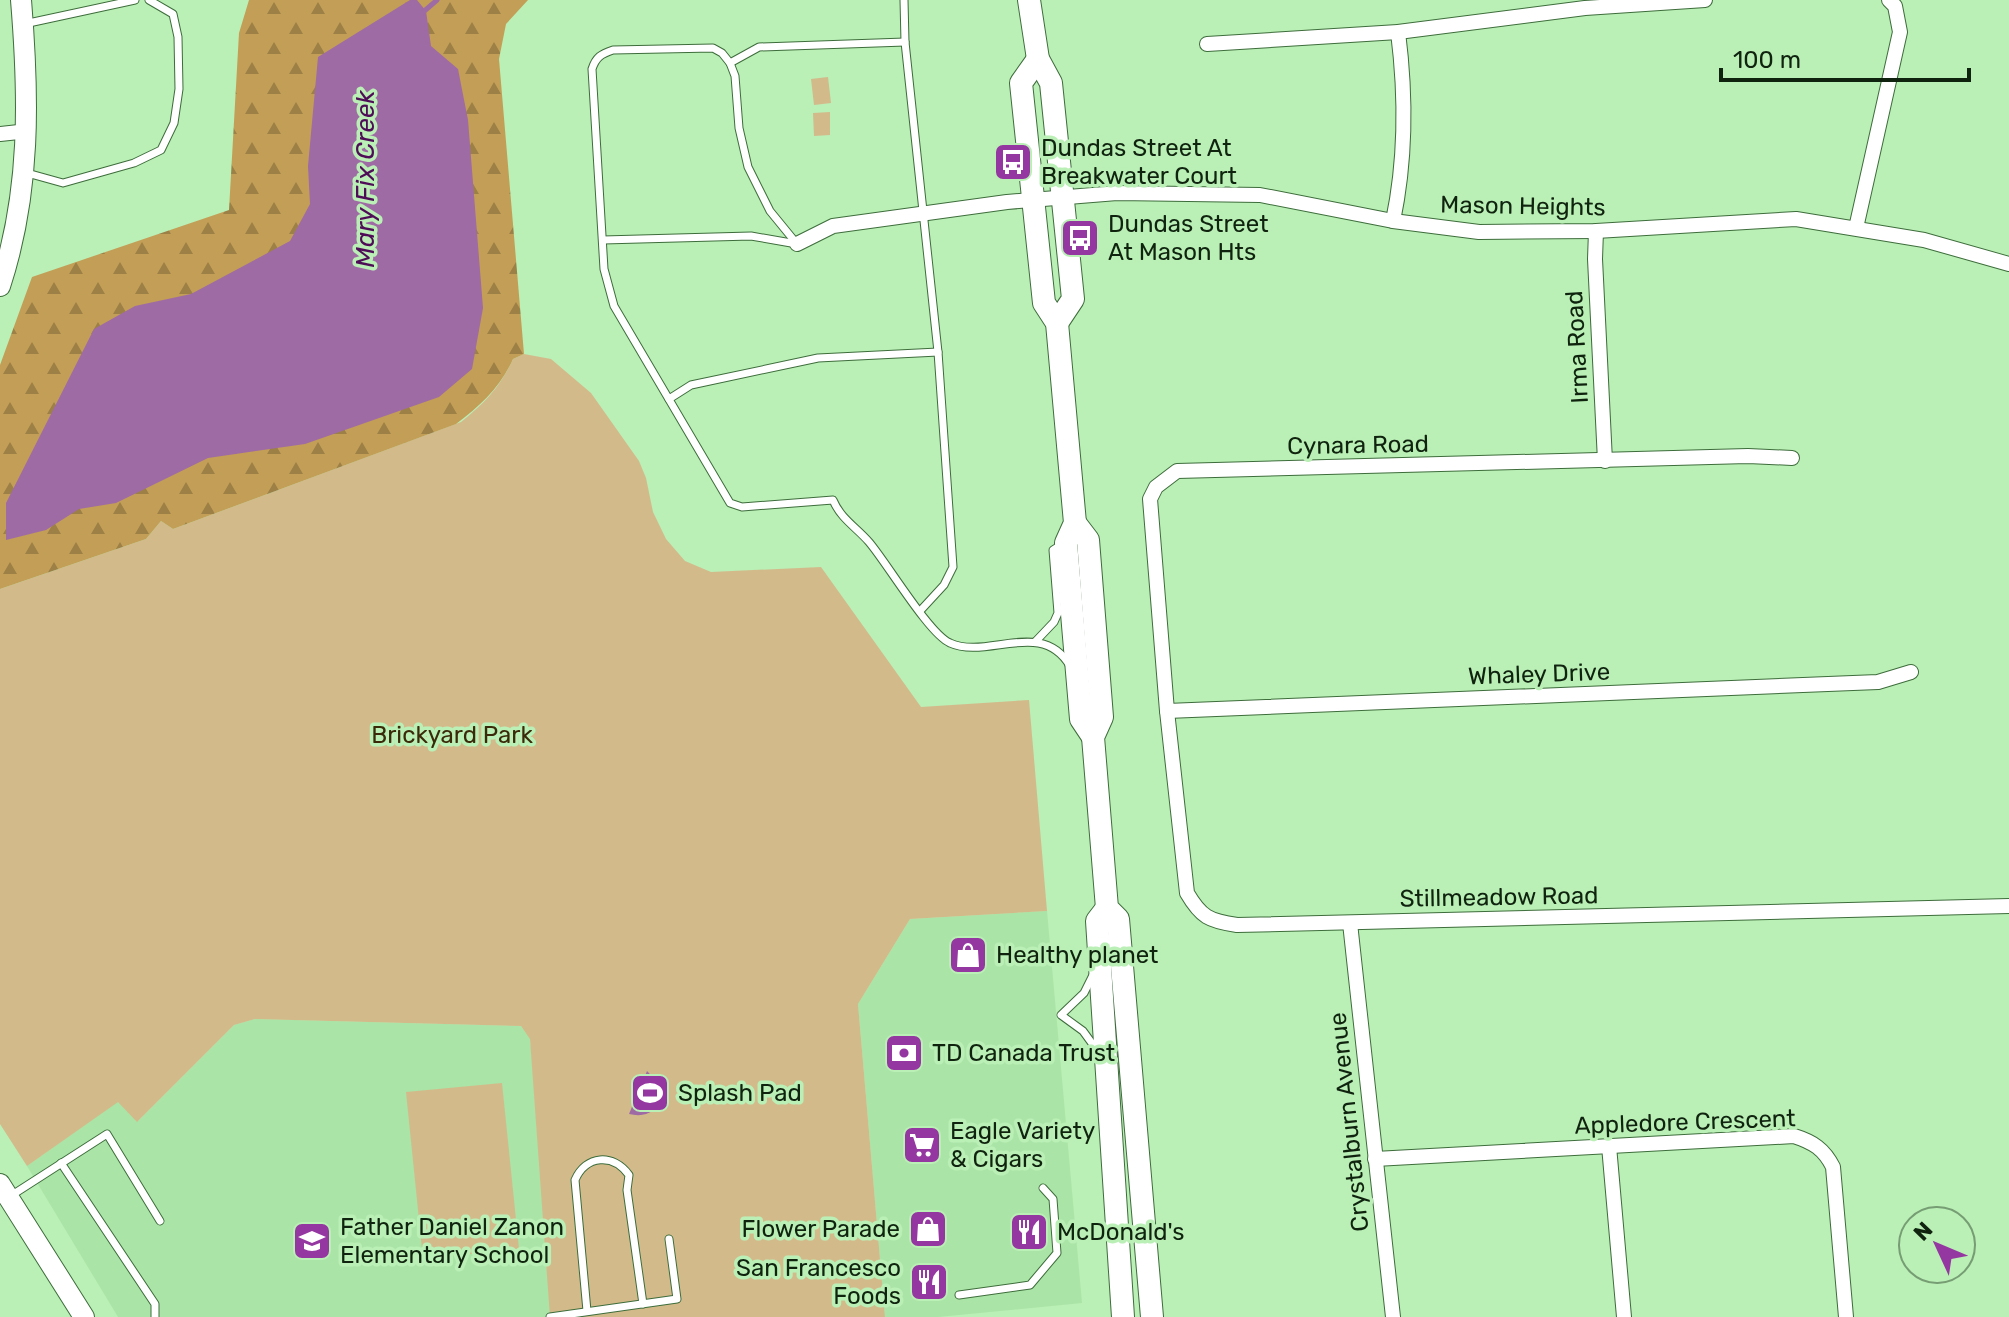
<svg xmlns="http://www.w3.org/2000/svg" width="2009" height="1317" viewBox="0 0 2009 1317" font-family="Rubik,sans-serif">
	<style>
		.built { fill: #aae4a6 }
		.green { fill: #d3ba8b }
		.forest { fill: url(#forest-firs) }
		.water { fill: #9e6ba4 }
		.lines { fill: none; stroke-linecap: round; stroke-linejoin: round }
		.stream { stroke: #9e6ba4; stroke-width: 5 }
		.lane-casing { stroke: #3d6d3b; stroke-width: 9 }
		.street-casing { stroke: #3d6d3b; stroke-width: 16 }
		.secondary-casing { stroke: #3d6d3b; stroke-width: 22 }
		.primary-casing { stroke: #3d6d3b; stroke-width: 24 }
		.lane { stroke: #fff; stroke-width: 7 }
		.street { stroke: #fff; stroke-width: 14 }
		.secondary { stroke: #fff; stroke-width: 20 }
		.primary { stroke: #fff; stroke-width: 22 }
		.labels { text-anchor: middle; dominant-baseline: central; stroke-width: 7; stroke-linejoin: round; paint-order: stroke }
		.poi-label { font-size: 24px; fill: #0f230e; stroke: #baefb6; text-anchor: start }
		.street-label { font-size: 24px; fill: #0f230e; stroke: #baefb6 }
		.park-label { font-size: 24px; fill: #3a2a09; stroke: #baefb6 }
		.water-label { font-size: 26px; font-style: italic; fill: #4e0d56; stroke: #baefb6 }
	</style>
	<defs>
		<pattern id="forest-firs" width="22" height="20" patternUnits="userSpaceOnUse" patternTransform="scale(2)"><rect width="22" height="20" fill="#c39e56"/><path d="M5 1l3.5 6h-7zM16 11l3.5 6h-7z" fill="#9d8046"/></pattern>
	</defs>
	<rect width="100%" height="100%" fill="#baefb6"/>
	<!-- built -->
	<g class="built">
		<path d="M1047,911L1082,1303L938,1317H885L858,1004L910,919Z"/>
		<path d="M255,1019L521,1026L530,1038L560,1317H118L27,1166L118,1101L138,1121L234,1025Z"/>
	</g>
	<!-- green -->
	<g class="green">
		<path d="M828,77L831,103L814,105L811,79Z"/>
		<path d="M830,112V135L814,136L813,113Z"/>
		<path d="M524,354L551,359L591,393L639,461L646,478L653,512L666,539L685,561L711,572L821,567L921,707L1029,700L1047,911L910,919L858,1004L885,1317H550L530,1039L521,1026L255,1019L234,1025L137,1122L118,1102L27,1166L0,1124V589L146,539L161,521L173,529L461,422C484,404 501,386 513,359Z"/>
		<path d="M502,1083L519,1249L423,1259L406,1092Z"/>
	</g>
	<!-- forest -->
	<path class="forest" d="M249,0H528L506,24L499,59L524,354L513,359C500,388 481,405 456,424L173,529L161,521L146,539L0,589V365L32,277L229,210L239,33Z"/>
	<!-- water -->
	<g class="water">
		<path d="M410,0H417L426,11L431,46L458,69L468,120L483,308L472,369L439,397L305,444L208,458L116,503L79,509L46,530L6,540V503L94,329L135,306L191,294L290,241L310,204L308,166L318,57Z"/>
		<path d="M647,1071L661,1086C663,1107 650,1119 629,1114Z"/>
	</g>
	<g class="lines">
		<!-- stream -->
		<path class="stream" d="M422,13L437,0"/>
		<!-- lane casing -->
		<g class="lane-casing">
			<g id="lane">
				<path d="M904,0L905,42L938,352L953,567L944,585L920,611"/>
				<path d="M24,24L135,0"/>
				<path d="M730,63L759,47L905,42"/>
				<path d="M27,173L63,183L134,163L161,150L174,123L179,89L178,37L173,14L149,0"/>
				<path d="M603,240L751,236L797,244"/>
				<path d="M797,244L770,211L748,167L739,128L735,76L730,63L722,53L713,48L613,50C601,54 596,57 592,69L604,269L614,306L730,503L742,507L833,500C841,519 856,527 869,542C887,563 929,634 950,643C987,660 1042,618 1070,666"/>
				<path d="M669,399L691,385L818,358L938,352"/>
				<path d="M1035,642L1054,622L1058,613L1053,550L1061,545"/>
				<path d="M1094,973L1084,993L1061,1015L1083,1031L1099,1053"/>
				<path d="M61,1163L155,1304V1317"/>
				<path d="M9,1197L107,1134L160,1221"/>
				<path d="M959,1295L1030,1285L1057,1253L1053,1199L1043,1188"/>
				<path d="M587,1311L575,1180C586,1155 613,1153 629,1175L627,1190L643,1304"/>
				<path d="M550,1317L677,1299L669,1239"/>
			</g>
		</g>
		<!-- street casing -->
		<g class="street-casing">
			<g id="street">
				<path d="M1207,44L1398,32L1585,8L1705,0"/>
				<path d="M0,134L28,131"/>
				<path d="M1393,221C1406,159 1406,95 1398,32"/>
				<path d="M1856,228L1900,32L1895,6L1889,0"/>
				<path d="M1596,231L1595,259L1605,461"/>
				<path d="M797,244L833,226L1007,202L1117,193L1260,195L1393,221L1479,232L1596,231L1796,219L1924,240L2009,264"/>
				<path d="M1792,458L1748,456L1177,471L1156,487L1150,499L1167,711L1187,893C1201,917 1209,921 1237,925L2009,906"/>
				<path d="M1167,711L1878,682L1911,672"/>
				<path d="M1350,923L1393,1317"/>
				<path d="M1609,1146L1624,1317"/>
				<path d="M1375,1159L1794,1136C1813,1142 1824,1149 1833,1167L1846,1317"/>
			</g>
		</g>
		<!-- secondary casing -->
		<g class="secondary-casing">
			<g id="secondary">
				<path d="M0,286C31,192 29,97 21,0"/>
				<path d="M0,1184L84,1317"/>
			</g>
		</g>
		<!-- primary casing -->
		<g class="primary-casing">
			<g id="primary">
				<path d="M1029,0L1038,59L1051,83L1073,299L1057,323"/>
				<path d="M1038,59L1021,83L1044,303L1057,323L1075,523L1066,543L1081,719L1093,737"/>
				<path d="M1075,523L1088,540L1102,717L1093,737L1107,908L1118,919L1152,1317"/>
				<path d="M1107,908L1097,921L1123,1317"/>
			</g>
		</g>
		<!-- lane -->
		<use href="#lane" class="lane"/>
		<!-- street -->
		<use href="#street" class="street"/>
		<!-- secondary -->
		<use href="#secondary" class="secondary"/>
		<!-- primary -->
		<use href="#primary" class="primary"/>
	</g>
	<!-- icons -->
	<defs>
		<g id="bus-square" transform="scale(2)"><rect x="-9" y="-9" width="18" height="18" rx="4" fill="#9537a1" stroke="#baefb6"/><path d="M-5-6H5V4H4V6H2V4H-2V6H-4V4H-5ZM-3.5-4V0h7V-4ZM-3.5 1.2v1.5H-2V1.2ZM2 1.2v1.5H3.5V1.2Z" fill="#fff"/></g>
		<g id="shop-square" transform="scale(2)"><rect x="-9" y="-9" width="18" height="18" rx="4" fill="#9537a1" stroke="#baefb6"/><path d="M-5-2.5h2.3a2.7 3.5 0 0 1 5.4 0H5L5.5 6h-11ZM-1.5-2.5h3a1.5 2.3 0 0 0-3 0Z" fill="#fff"/></g>
		<g id="bank-square" transform="scale(2)"><rect x="-9" y="-9" width="18" height="18" rx="4" fill="#9537a1" stroke="#baefb6"/><path d="M-6-4H6V4H-6ZM0-2.3a2.3 2.3 0 1 0 0 4.6a2.3 2.3 0 1 0 0-4.6Z" fill="#fff"/></g>
		<g id="stadium-square" transform="scale(2)"><rect x="-9" y="-9" width="18" height="18" rx="4" fill="#9537a1" stroke="#baefb6"/><path d="M0-5a6.5 5 0 1 0 0 10a6.5 5 0 1 0 0-10ZM-3.5-1.8h7v3.6h-7Z" fill="#fff"/></g>
		<g id="supermarket-square" transform="scale(2)"><rect x="-9" y="-9" width="18" height="18" rx="4" fill="#9537a1" stroke="#baefb6"/><path d="M-6-5.5h2.5l.6 2H6L4.5 2H-2.5L-4.4-4H-6ZM-1.5 3.2a1.3 1.3 0 1 0 .1 0ZM3 3.2a1.3 1.3 0 1 0 .1 0Z" fill="#fff"/></g>
		<g id="restaurant-square" transform="scale(2)"><rect x="-9" y="-9" width="18" height="18" rx="4" fill="#9537a1" stroke="#baefb6"/><path d="M-5-6h1v4h1v-4h1v4h1v-4h1v5L-1.5 .5V6h-2V.5L-5-1ZM5-6V6H3V1.5H1.5Q1.5-4 5-6Z" fill="#fff"/></g>
		<g id="school-square" transform="scale(2)"><rect x="-9" y="-9" width="18" height="18" rx="4" fill="#9537a1" stroke="#baefb6"/><path d="M0-5L7-2L0 1L-7-2ZM-4 1L0 2.5L4 1V4Q0 6-4 4Z" fill="#fff"/></g>
	</defs>
	<g fill-rule="evenodd">
		<use href="#bus-square" x="1013" y="162"/>
		<use href="#bus-square" x="1080" y="238"/>
		<use href="#shop-square" x="968" y="955"/>
		<use href="#bank-square" x="904" y="1053"/>
		<use href="#stadium-square" x="650" y="1093"/>
		<use href="#supermarket-square" x="922" y="1145"/>
		<use href="#shop-square" x="928" y="1229"/>
		<use href="#restaurant-square" x="1029" y="1232"/>
		<use href="#school-square" x="312" y="1241"/>
		<use href="#restaurant-square" x="929" y="1282"/>
	</g>
	<g class="labels">
		<!-- poi labels -->
		<g class="poi-label">
			<text x="1041" y="148">Dundas Street At<tspan x="1041" dy="28">Breakwater Court</tspan></text>
			<text x="1108" y="224">Dundas Street<tspan x="1108" dy="28">At Mason Hts</tspan></text>
			<text x="996" y="955">Healthy planet</text>
			<text x="932" y="1053">TD Canada Trust</text>
			<text x="678" y="1093">Splash Pad</text>
			<text x="950" y="1131">Eagle Variety<tspan x="950" dy="28">&amp; Cigars</tspan></text>
			<text x="340" y="1227">Father Daniel Zanon<tspan x="340" dy="28">Elementary School</tspan></text>
			<text x="900" y="1229" text-anchor="end">Flower Parade</text>
			<text x="1057" y="1232">McDonald's</text>
			<text x="901" y="1268" text-anchor="end">San Francesco<tspan x="901" dy="28">Foods</tspan></text>
		</g>
		<!-- street labels -->
		<g class="street-label">
			<text transform="translate(1523 206) rotate(1)">Mason Heights</text>
			<text transform="translate(1577 347) rotate(-93)">Irma Road</text>
			<text transform="translate(1358 445) rotate(-1)">Cynara Road</text>
			<text transform="translate(1539 674) rotate(-2)">Whaley Drive</text>
			<text transform="translate(1499 897) rotate(-1)">Stillmeadow Road</text>
			<text transform="translate(1349 1122) rotate(-96)">Crystalburn Avenue</text>
			<text transform="translate(1685 1122) rotate(-2)">Appledore Crescent</text>
		</g>
		<!-- park labels -->
		<g class="park-label">
			<text x="452" y="735">Brickyard Park</text>
		</g>
		<!-- water labels -->
		<g class="water-label">
			<text transform="translate(365 179) rotate(-90)">Mary Fix Creek</text>
		</g>
	</g>
	<!-- north arrow -->
	<g transform="translate(1937 1245) rotate(314)"><circle r="38" fill="#baefb6" stroke="#769d73" stroke-width="2"/>
	<path d="M0-6L14 30L0 20L-14 30Z" fill="#9537a1"/>
	<text y="-12" font-size="22" font-weight="bold" text-anchor="middle" fill="#0f230e">N</text>
	</g>
	<!-- scale -->
	<path d="M1721 68v12h248v-12" fill="none" stroke="#0f230e" stroke-width="4"/>
	<text x="1733" y="68" font-size="24" fill="#0f230e" stroke="#baefb6" stroke-width="6" paint-order="stroke">100 m</text>
</svg>
